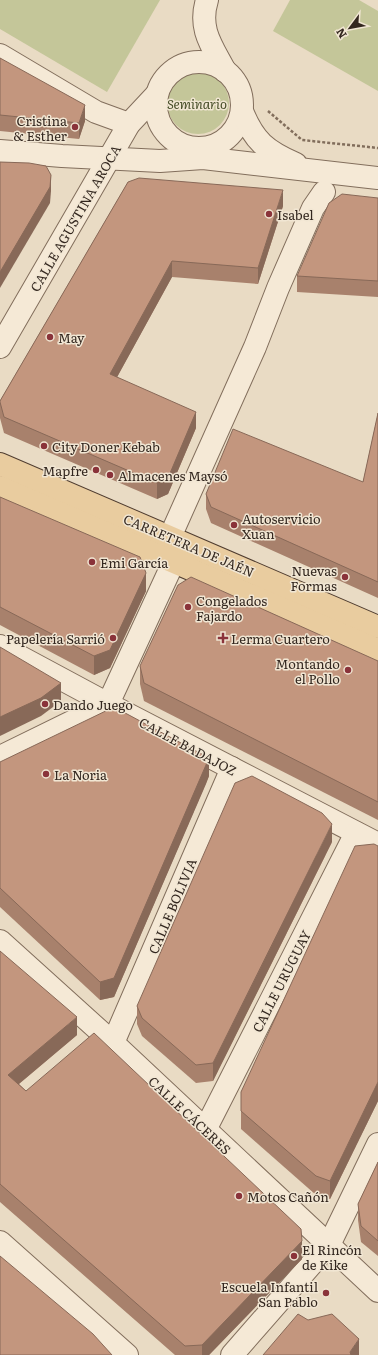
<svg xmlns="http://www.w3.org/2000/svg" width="378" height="1355" viewBox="0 0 378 1355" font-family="Literata,serif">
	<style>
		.green { fill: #c4c699 }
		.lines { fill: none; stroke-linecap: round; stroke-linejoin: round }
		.street-casing { stroke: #826e5c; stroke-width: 24 }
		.primary-casing { stroke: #503d30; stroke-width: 24 }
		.path { stroke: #826e5c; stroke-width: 2.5; stroke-dasharray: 3 2; stroke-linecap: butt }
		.street { stroke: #f5e9d6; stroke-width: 22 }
		.primary { stroke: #e9cc9f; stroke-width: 22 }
		.wall { fill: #a8816c }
		.shaded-wall { fill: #886958 }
		.building { fill: #c3967e; stroke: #886958 }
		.poi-dot { fill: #8a333a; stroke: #f1e6d3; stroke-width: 1.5 }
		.labels { text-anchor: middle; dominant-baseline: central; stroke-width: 3; stroke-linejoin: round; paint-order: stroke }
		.park-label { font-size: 13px; font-style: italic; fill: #474e28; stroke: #f1e6d3 }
		.poi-label { font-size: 13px; fill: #33271f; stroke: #f1e6d3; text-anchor: start }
		.street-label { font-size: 13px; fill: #33271f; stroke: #f1e6d3 }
	</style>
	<rect width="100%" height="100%" fill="#e9dbc4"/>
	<!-- green -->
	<g class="green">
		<path d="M0,0H160L107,92L0,29Z"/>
		<path d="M290,0H359L378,11V91L273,31Z"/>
		<circle cx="198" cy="103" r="31"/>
	</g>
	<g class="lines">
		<!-- street casing -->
		<g class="street-casing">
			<g id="street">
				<path d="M207,0C198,29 212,46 225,71"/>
				<path d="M0,55L96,112L129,124"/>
				<circle cx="199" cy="105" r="43"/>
				<path d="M242,111C254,141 266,151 296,164"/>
				<path d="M0,151L62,156L160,161L203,158L378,178"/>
				<path d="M0,347L129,124L157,94"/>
				<path d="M170,537L255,347L278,288L313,208L324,192"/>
				<path d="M0,646L108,704L378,844"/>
				<path d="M0,757L108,704L174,561L189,553"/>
				<path d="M0,941L113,1043L378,1291"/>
				<path d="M113,1043L232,768"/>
				<path d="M205,1130L356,833"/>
				<path d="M0,1242L127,1355"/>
				<path d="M232,1355L330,1243L378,1144"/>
			</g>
		</g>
		<!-- primary casing -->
		<g class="primary-casing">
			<g id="primary">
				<path d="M0,464L378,627"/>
				<path d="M0,487L378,650"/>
			</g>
		</g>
		<!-- path -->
		<path class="path" d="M268,111L302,140L378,148"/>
		<!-- street -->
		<use href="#street" class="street"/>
		<!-- primary -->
		<use href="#primary" class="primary"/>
	</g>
	<!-- wall -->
	<g class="wall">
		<path d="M0,58L85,121L79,139L0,131Z"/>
		<path d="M128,182L283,206L258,284L172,277L117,377L196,428L168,494L157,499L4,433L0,418V401Z"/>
		<path d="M378,198V297L297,292V276Z"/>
		<path d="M378,413V598L211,523L206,509V494L363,482Z"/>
		<path d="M0,497L146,591L110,668L94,675L0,625Z"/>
		<path d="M378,661V820L144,701L140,684V666Z"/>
		<path d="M0,762L209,776L114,997L100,1000L0,907Z"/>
		<path d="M332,842L213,1081L196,1083L142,1036L137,1024V1006Z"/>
		<path d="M378,846V1101L330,1199L316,1195L241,1129V1092Z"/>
		<path d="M0,951L77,1035L19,1084L26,1091L302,1259L209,1355H175L0,1202Z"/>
		<path d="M378,1162V1256L361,1242L358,1220V1204Z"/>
	</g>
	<!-- shaded-wall -->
	<g class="shaded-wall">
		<path d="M85,105V121L79,139V123Z"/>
		<path d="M51,175V191L50,203L0,288V272Z"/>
		<path d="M283,190V206L258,284V268Z"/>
		<path d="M172,261V277L110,390V374Z"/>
		<path d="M196,412V428L168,494L157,499V483Z"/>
		<path d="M146,573V591L110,668L94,675V656Z"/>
		<path d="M61,683V701L41,716L0,736V717Z"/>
		<path d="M209,758V776L206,784L114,997L100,1000V982Z"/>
		<path d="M332,824V842L213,1081V1063Z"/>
		<path d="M77,1017V1035L8,1093V1075Z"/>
		<path d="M378,1082V1101L330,1199V1181Z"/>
		<path d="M302,1241V1259L209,1355H202V1345Z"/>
		<path d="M359,1339V1355H350V1352Z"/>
	</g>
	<!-- building -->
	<g class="building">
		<path d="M0,58L85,105L79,123L0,115Z"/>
		<path d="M0,162L29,163L46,166L51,175L50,187L0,272Z"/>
		<path d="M139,178L283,190L258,268L172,261L110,374L196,412L168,478L157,483L4,417L0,402V401L128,182Z"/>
		<path d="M342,194L378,198V281L297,276L329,203Z"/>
		<path d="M378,413V582L211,507L206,494L233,429L363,482Z"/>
		<path d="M0,497L140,557L146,573L110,650L94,656L0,607Z"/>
		<path d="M191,577L378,661V802L144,683L140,666L178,585Z"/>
		<path d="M0,647L61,683L41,698L0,717Z"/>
		<path d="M114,707L209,758L114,978L100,982L0,888V762Z"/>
		<path d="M252,776L322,813L332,824L213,1063L196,1065L142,1018L137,1006L235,783Z"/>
		<path d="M374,844L378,846V1082L330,1181L316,1176L241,1111V1092L355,846Z"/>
		<path d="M0,951L77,1017L8,1075L26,1091L94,1033L301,1229L302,1241L202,1345L185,1346L0,1184Z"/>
		<path d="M378,1162V1241L361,1226L358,1204Z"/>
		<path d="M0,1256L93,1334L112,1355H0Z"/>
		<path d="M298,1314L308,1320L332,1314L359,1339L350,1352L351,1355H263Z"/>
	</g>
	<!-- markers -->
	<g class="poi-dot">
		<circle cx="75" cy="127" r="4"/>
		<circle cx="269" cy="214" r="4"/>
		<circle cx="50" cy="337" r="4"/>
		<circle cx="44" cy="446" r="4"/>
		<circle cx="96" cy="470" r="4"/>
		<circle cx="110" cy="475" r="4"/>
		<circle cx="234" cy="525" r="4"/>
		<circle cx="92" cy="562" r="4"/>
		<circle cx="345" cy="577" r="4"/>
		<circle cx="188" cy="607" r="4"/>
		<circle cx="113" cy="638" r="4"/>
		<path d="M221 632h4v4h4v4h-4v4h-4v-4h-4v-4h4z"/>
		<circle cx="348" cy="670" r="4"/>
		<circle cx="45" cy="704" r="4"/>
		<circle cx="46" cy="774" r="4"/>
		<circle cx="239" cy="1196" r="4"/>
		<circle cx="294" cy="1256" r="4"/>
		<circle cx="326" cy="1293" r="4"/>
	</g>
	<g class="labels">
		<!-- park labels -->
		<g class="park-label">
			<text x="197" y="103">Seminario</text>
		</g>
		<!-- poi labels -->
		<g class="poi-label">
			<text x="67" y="120" text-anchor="end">Cristina<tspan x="67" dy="15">&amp; Esther</tspan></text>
			<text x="277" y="214">Isabel</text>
			<text x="58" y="337">May</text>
			<text x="52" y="446">City Doner Kebab</text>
			<text x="88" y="470" text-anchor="end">Mapfre</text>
			<text x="118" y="475">Almacenes Maysó</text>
			<text x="242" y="518">Autoservicio<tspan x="242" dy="15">Xuan</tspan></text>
			<text x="100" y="562">Emi García</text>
			<text x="337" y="570" text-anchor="end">Nuevas<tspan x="337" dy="15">Formas</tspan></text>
			<text x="196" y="600">Congelados<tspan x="196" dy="15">Fajardo</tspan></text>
			<text x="105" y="638" text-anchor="end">Papelería Sarrió</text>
			<text x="231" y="638">Lerma Cuartero</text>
			<text x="340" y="663" text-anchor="end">Montando<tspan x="340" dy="15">el Pollo</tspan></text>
			<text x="53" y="704">Dando Juego</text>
			<text x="54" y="774">La Noria</text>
			<text x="247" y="1196">Motos Cañón</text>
			<text x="302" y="1249">El Rincón<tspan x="302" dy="15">de Kike</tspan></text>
			<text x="318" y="1286" text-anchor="end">Escuela Infantil<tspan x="318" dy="15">San Pablo</tspan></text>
		</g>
		<!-- street labels -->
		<g class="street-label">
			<text transform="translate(75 218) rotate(-60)">CALLE AGUSTINA AROCA</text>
			<text transform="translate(189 545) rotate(23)">CARRETERA DE JAÉN</text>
			<text transform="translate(188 746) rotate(28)">CALLE BADAJOZ</text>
			<text transform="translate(172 906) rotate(-67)">CALLE BOLIVIA</text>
			<text transform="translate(281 981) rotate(-63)">CALLE URUGUAY</text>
			<text transform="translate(190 1115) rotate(43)">CALLE CÁCERES</text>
		</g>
	</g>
	<!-- north arrow -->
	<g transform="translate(350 28) rotate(238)" stroke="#f1e6d3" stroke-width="3" paint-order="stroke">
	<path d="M0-3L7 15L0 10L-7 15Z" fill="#33271f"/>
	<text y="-6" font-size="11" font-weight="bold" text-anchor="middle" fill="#33271f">N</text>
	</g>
</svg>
